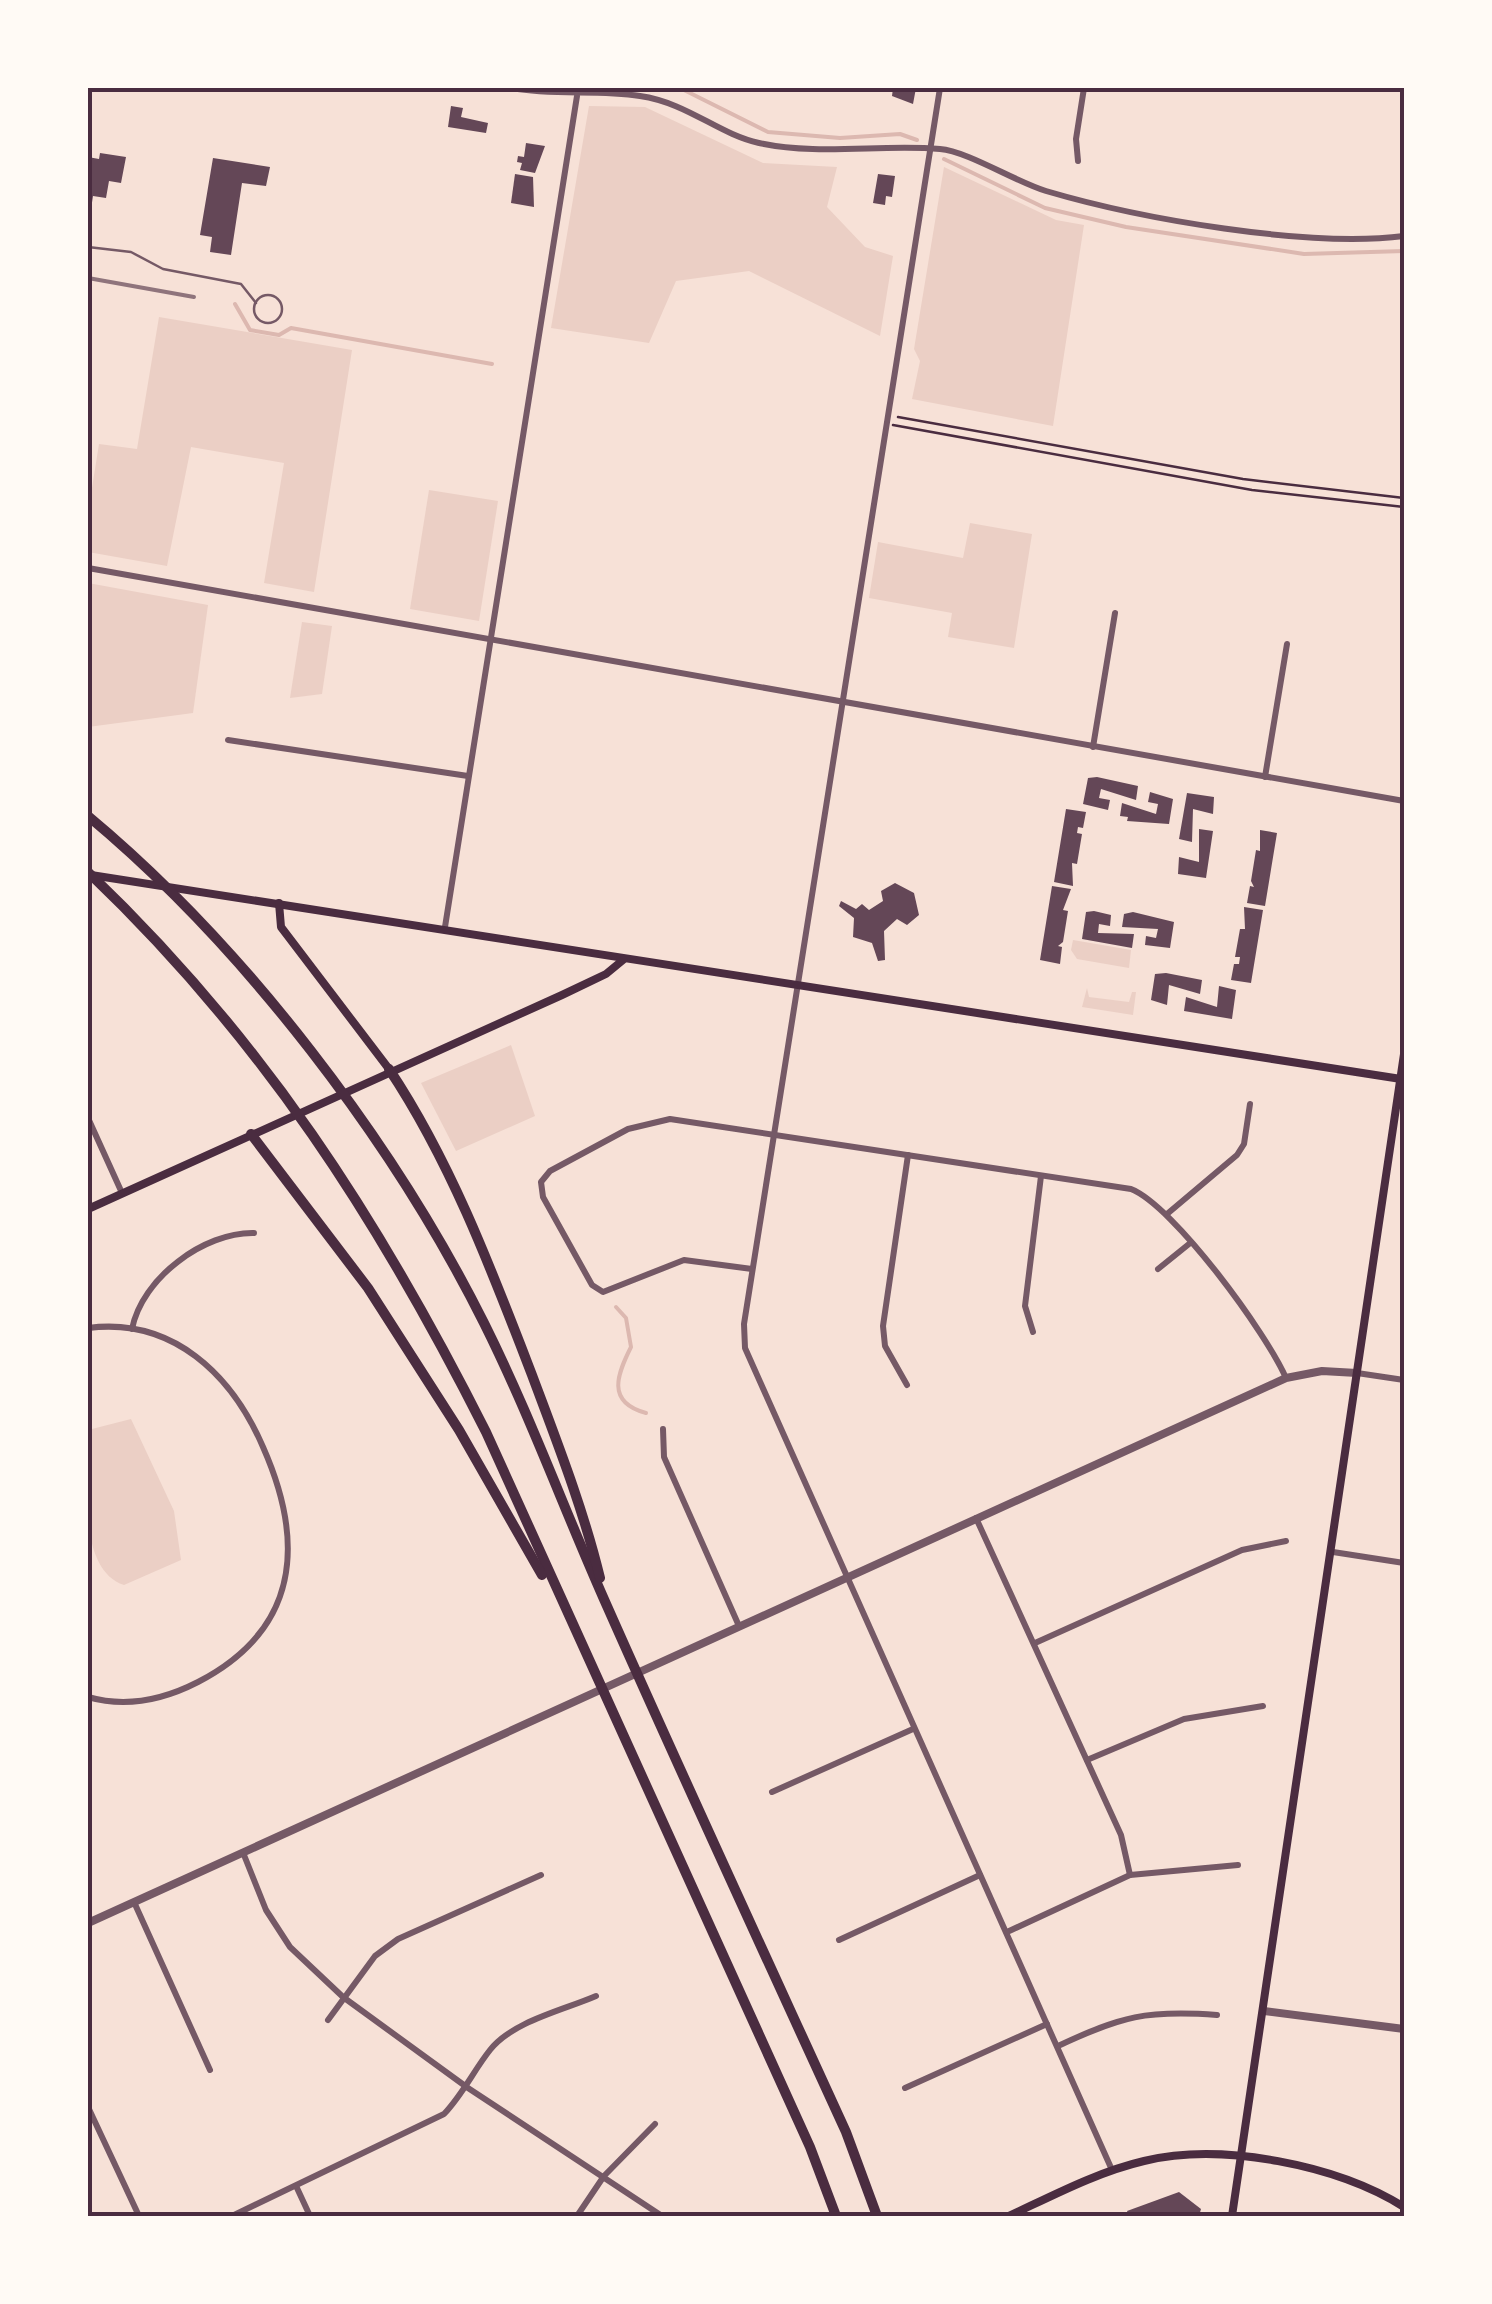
<svg xmlns="http://www.w3.org/2000/svg" width="1492" height="2304" viewBox="0 0 1492 2304" font-family="Georgia,serif">
	<style>
		.green { fill: #ebcfc5 }
		.lines { fill: none; stroke-linecap: round; stroke-linejoin: round }
		.stream { stroke: #dcb8b0; stroke-width: 4 }
		.building { fill: #644757 }
		.path { stroke: #4a2c40; stroke-width: 2.5 }
		.service { stroke: #755966; stroke-width: 2.5 }
		.minor { stroke: #755966; stroke-width: 6 }
		.tertiary { stroke: #755966; stroke-width: 8 }
		.secondary { stroke: #4a2c40; stroke-width: 8 }
		.motorway { stroke: #4a2c40; stroke-width: 10 }
		.rail { stroke: #8f747c; stroke-width: 4 }
		.neatline { fill: none; stroke: #4a2c40; stroke-width: 4 }
	</style>
	<rect width="100%" height="100%" fill="#f7e1d7"/>
	<!-- green -->
	<g class="green">
		<path d="M589,106L645,107L763,163L837,167L827,207L865,247L893,256L880,336L749,271L676,281L649,343L551,328Z"/>
		<path d="M944,167L1056,220L1084,225L1053,426L912,399L920,361L914,349Z"/>
		<path d="M159,317L352,350L314,592L264,583L284,463L191,447L167,566L88,552V513L99,444L137,449Z"/>
		<path d="M429,490L498,501L479,621L410,609Z"/>
		<path d="M970,523L1032,534L1014,648L948,637L952,613L869,598L878,542L963,558Z"/>
		<path d="M88,583L208,605L193,713L88,727Z"/>
		<path d="M302,622L332,626L322,694L290,698Z"/>
		<path d="M1073,940L1131,950L1129,968L1077,959L1071,950Z"/>
		<path d="M1087,988L1089,997L1129,1002L1132,992H1136L1133,1015L1082,1007Z"/>
		<path d="M511,1045L535,1116L456,1151L421,1083Z"/>
		<path d="M131,1419L174,1511L181,1560L124,1585C75,1569 88,1471 88,1430Z"/>
	</g>
	<g class="lines">
		<!-- stream -->
		<g class="stream">
			<path d="M680,88L768,132L840,138L900,134L917,140"/>
			<path d="M944,159L1045,208L1126,227L1304,254L1404,251"/>
			<path d="M235,304L250,330L279,335L291,328L492,364"/>
			<path d="M616,1307L626,1318L631,1347C618,1373 605,1402 646,1413"/>
		</g>
	</g>
	<!-- building -->
	<g class="building">
		<path d="M893,88H916L913,104L892,96Z"/>
		<path d="M451,106L463,108L461,117L488,123L486,133L448,127Z"/>
		<path d="M526,143L545,146L535,173L520,170L522,163L517,162L518,156L524,157Z"/>
		<path d="M100,153L126,157L121,183L109,181L106,198L93,196L91,209L88,208V157L99,159Z"/>
		<path d="M213,158L270,167L266,186L242,183L231,255L210,252L212,237L200,235Z"/>
		<path d="M515,174L533,177L534,207L511,203Z"/>
		<path d="M878,174L895,176L892,197L886,196L885,205L873,203Z"/>
		<path d="M1097,777L1138,786L1136,800L1101,789L1099,798L1110,800L1108,810L1083,804L1088,778Z"/>
		<path d="M1150,792L1173,799L1169,824L1127,821L1128,817L1120,816L1122,803L1156,814L1158,804L1148,802Z"/>
		<path d="M1187,793L1214,797L1213,814L1193,809L1192,842L1179,839Z"/>
		<path d="M1066,809L1086,812L1083,828L1078,827L1077,833L1082,834L1077,864L1072,863L1073,886L1054,882Z"/>
		<path d="M1199,829L1213,831L1206,878L1178,874L1179,857L1199,862Z"/>
		<path d="M1260,830L1277,833L1265,906L1247,903L1250,886L1254,887L1251,881L1256,850L1260,851Z"/>
		<path d="M895,883L914,893L919,915L907,925L897,919L884,931L885,960L878,961L872,943L853,937L854,918L839,906L841,901L856,909L862,904L869,910L883,901L881,891Z"/>
		<path d="M1052,886L1071,889L1063,910L1068,911L1063,942L1058,946L1062,947L1060,964L1040,960Z"/>
		<path d="M1244,907L1263,910L1251,983L1231,980L1234,964H1239L1240,957H1235L1240,929H1245Z"/>
		<path d="M1094,911L1111,915L1110,926L1099,924L1098,933L1134,934L1132,948L1082,939L1086,912Z"/>
		<path d="M1133,912L1174,922L1170,948L1145,945L1146,936L1156,938L1158,929L1122,927L1124,914Z"/>
		<path d="M1166,973L1202,980L1200,994L1169,985L1167,1005L1151,1000L1155,974Z"/>
		<path d="M1219,986L1236,990L1232,1019L1184,1011L1186,997L1217,1007Z"/>
		<path d="M1179,2192L1201,2209L1199,2216H1129L1127,2211Z"/>
	</g>
	<g class="lines">
		<!-- path -->
		<g class="path">
			<path d="M898,417L1243,479L1404,498"/>
			<path d="M893,425L1252,490L1404,507"/>
		</g>
		<!-- service -->
		<g class="service">
			<path d="M88,247L131,252L163,269L241,284L256,303"/>
			<circle cx="268" cy="309" r="14"/>
		</g>
		<!-- minor -->
		<g class="minor">
			<path d="M512,88C555,96 597,89 640,96C688,103 718,134 759,143C818,156 881,144 940,149C967,151 1016,182 1046,191C1141,219 1307,248 1404,236"/>
			<path d="M940,88L744,1324L745,1348L1112,2170"/>
			<path d="M1078,161L1076,139L1084,88"/>
			<path d="M88,568L1404,801"/>
			<path d="M228,740L468,776"/>
			<path d="M1093,747L1115,613"/>
			<path d="M1265,777L1287,644"/>
			<path d="M445,927L577,96"/>
			<path d="M88,1118L122,1193"/>
			<path d="M1167,1214L1237,1155L1244,1144L1250,1104"/>
			<path d="M752,1269L684,1260L603,1292L592,1285L543,1197L541,1182L550,1171L628,1129L670,1119L1131,1189C1174,1206 1267,1334 1286,1378"/>
			<path d="M1158,1269L1189,1244"/>
			<path d="M88,1328C173,1317 232,1375 263,1447C305,1542 300,1629 198,1682C163,1700 126,1708 88,1697"/>
			<path d="M132,1329C142,1278 204,1232 254,1233"/>
			<path d="M1033,1332L1025,1306L1041,1176"/>
			<path d="M1357,1373L1404,1380"/>
			<path d="M907,1385L885,1346L883,1326L908,1155"/>
			<path d="M663,1429L664,1457L739,1626"/>
			<path d="M976,1518L1121,1835L1130,1875"/>
			<path d="M1333,1552L1404,1563"/>
			<path d="M1035,1643L1242,1550L1286,1541"/>
			<path d="M1087,1760L1184,1719L1263,1706"/>
			<path d="M772,1792L913,1729"/>
			<path d="M244,1855L266,1910L290,1947L343,1997L468,2088L662,2216"/>
			<path d="M134,1902L210,2070"/>
			<path d="M1007,1932L1130,1875L1238,1865"/>
			<path d="M839,1940L980,1875"/>
			<path d="M328,2020L375,1956L398,1939L541,1875"/>
			<path d="M1058,2046C1122,2016 1146,2010 1217,2015"/>
			<path d="M905,2088L1047,2024"/>
			<path d="M88,2107L139,2216"/>
			<path d="M297,2188L310,2216"/>
			<path d="M232,2216L444,2114C463,2094 474,2070 490,2050C513,2021 564,2010 596,1996"/>
			<path d="M577,2216L604,2176L655,2124"/>
			<path d="M1402,2216L1404,2213"/>
		</g>
		<!-- tertiary -->
		<g class="tertiary">
			<path d="M88,1923L1286,1378L1322,1371L1357,1373"/>
			<path d="M1264,2011L1404,2029"/>
		</g>
		<!-- secondary -->
		<g class="secondary">
			<path d="M91,875L1401,1079"/>
			<path d="M279,903L281,927L389,1069"/>
			<path d="M88,1209L562,995L606,974L623,960"/>
			<path d="M1009,2216C1052,2196 1097,2172 1144,2161C1222,2142 1337,2165 1404,2207"/>
			<path d="M1232,2216L1404,1054"/>
		</g>
		<!-- motorway -->
		<g class="motorway">
			<path d="M88,816C244,946 393,1141 484,1323C530,1415 565,1512 607,1606C685,1782 766,1957 846,2132L877,2216"/>
			<path d="M88,872C263,1039 378,1218 486,1432L810,2147L836,2216"/>
			<path d="M389,1069C451,1162 492,1271 532,1375C557,1442 583,1508 600,1578"/>
			<path d="M251,1134L368,1288L459,1430L542,1575"/>
		</g>
		<!-- rail -->
		<path class="rail" d="M88,278L194,297"/>
	</g>
	<!-- border -->
	<rect width="1492" height="2304" fill="none" stroke="#fffaf5" stroke-width="180"/>
	<rect x="90" y="90" width="1312" height="2124" class="neatline"/>
</svg>
